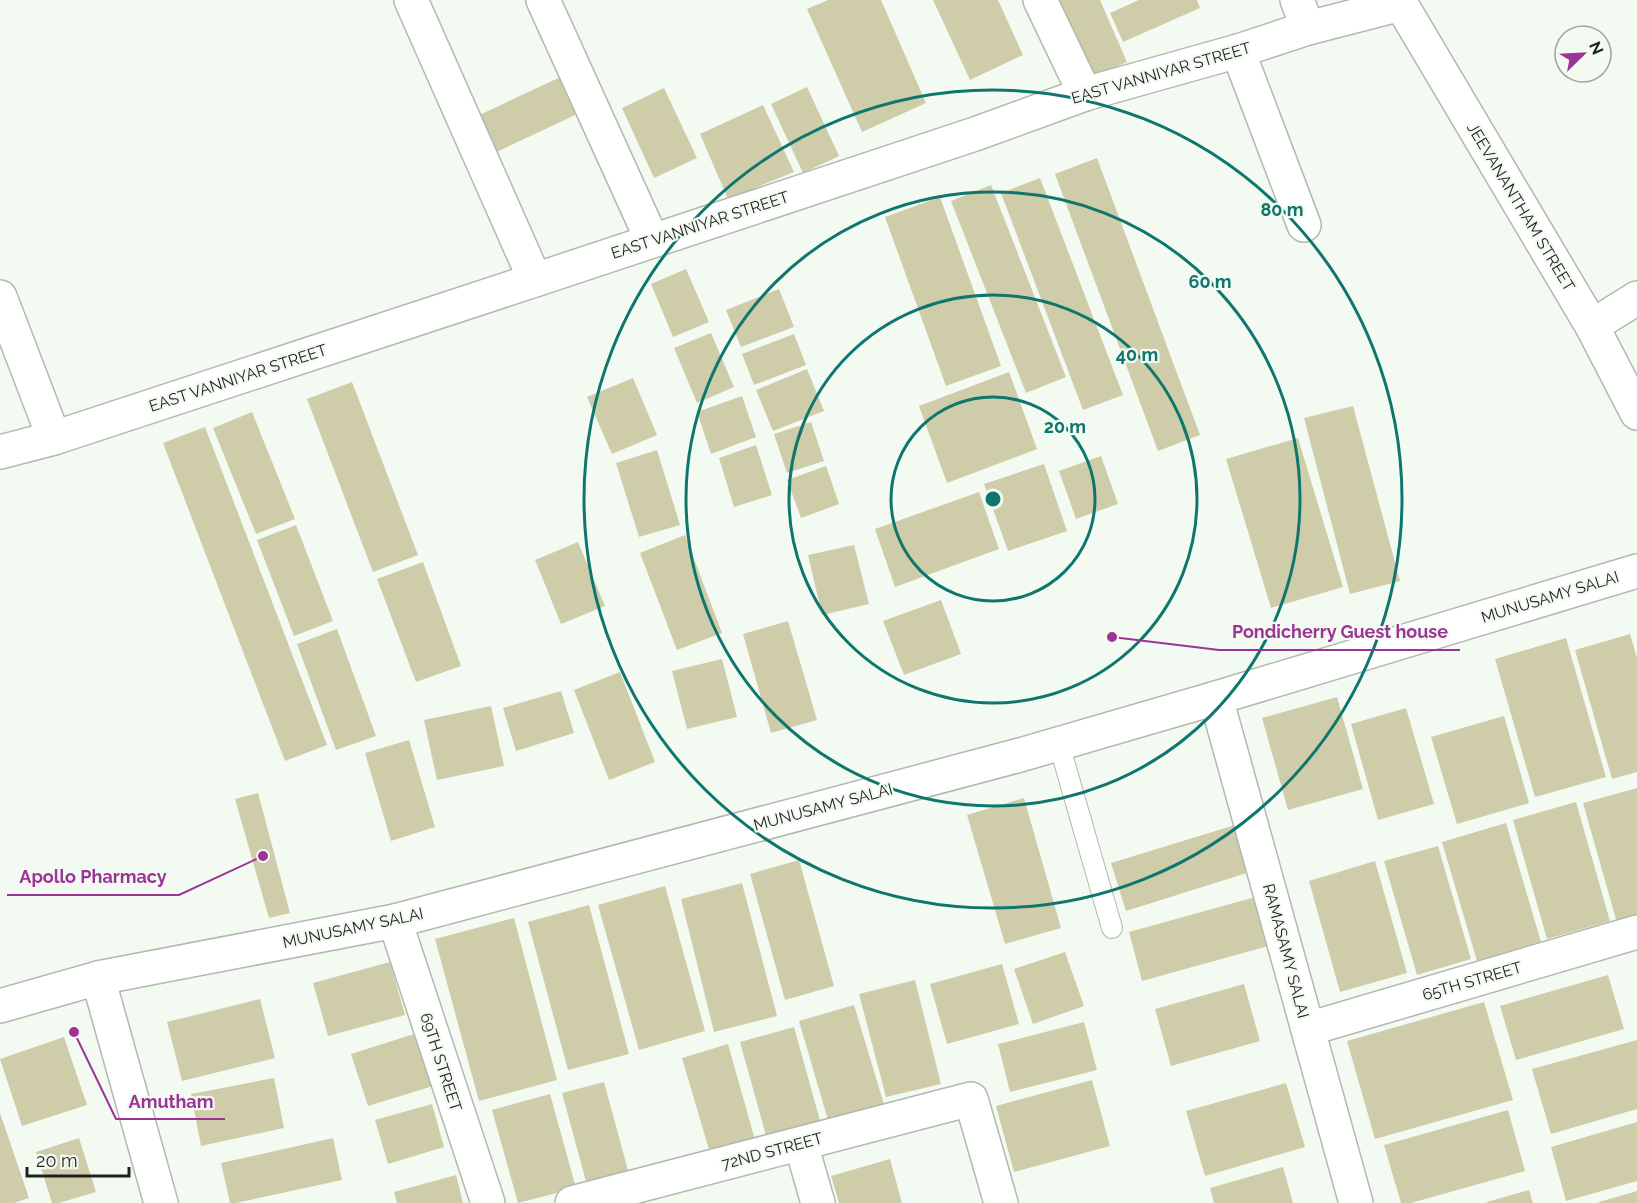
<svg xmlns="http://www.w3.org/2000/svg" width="1637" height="1203" viewBox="0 0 1637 1203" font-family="Raleway,sans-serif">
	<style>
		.building { fill: #cfcda9 }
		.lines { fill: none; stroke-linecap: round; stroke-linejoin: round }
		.service-casing { stroke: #b2b9b0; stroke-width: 22 }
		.minor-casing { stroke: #b2b9b0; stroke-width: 36 }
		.tertiary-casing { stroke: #b2b9b0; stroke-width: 36 }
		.secondary-casing { stroke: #b2b9b0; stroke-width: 36 }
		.service { stroke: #fff; stroke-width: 20 }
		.minor { stroke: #fff; stroke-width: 33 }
		.tertiary { stroke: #fff; stroke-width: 33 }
		.secondary { stroke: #fff; stroke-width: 33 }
		.ring { fill: none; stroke: #0f766e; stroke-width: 3 }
		.labels { text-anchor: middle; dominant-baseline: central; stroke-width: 4.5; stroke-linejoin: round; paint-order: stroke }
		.street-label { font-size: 16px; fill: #1e211e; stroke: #f3faf1 }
		.centre { fill: #0f766e; stroke: #f3faf1; stroke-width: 3 }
		.ring-label { font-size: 18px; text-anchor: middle; font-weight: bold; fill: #0f766e; stroke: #f3faf1; stroke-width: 4.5; stroke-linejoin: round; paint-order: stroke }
		.leader { fill: none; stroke: #9c3496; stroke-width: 2 }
		.callout-dot { fill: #9c3496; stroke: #f3faf1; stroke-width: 2 }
		.callout-label { font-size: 18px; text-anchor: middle; font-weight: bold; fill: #9c3496; stroke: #f3faf1; stroke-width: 4.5; stroke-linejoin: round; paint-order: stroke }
	</style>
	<rect width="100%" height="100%" fill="#f3faf1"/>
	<!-- building -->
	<g class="building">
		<path d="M828,0H881L926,103L862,132L807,9Z"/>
		<path d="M933,0H998L1023,55L970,80Z"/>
		<path d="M1049,0H1100L1127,62L1084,81Z"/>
		<path d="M1139,0H1197L1200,8L1123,42L1110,13Z"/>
		<path d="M569,73L586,110L490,155L473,118Z"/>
		<path d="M807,87L839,156L803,173L771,104Z"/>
		<path d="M664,88L697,158L654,178L622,108Z"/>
		<path d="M763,105L794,172L728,199L700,134Z"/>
		<path d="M1097,158L1200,435L1158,451L1055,174Z"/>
		<path d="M1040,178L1123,395L1083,410L1001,193Z"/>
		<path d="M991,185L1066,377L1026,393L951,201Z"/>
		<path d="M940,197L1001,366L946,386L885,217Z"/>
		<path d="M686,269L709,322L673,337L651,284Z"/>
		<path d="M779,289L794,327L741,347L726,310Z"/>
		<path d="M711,333L734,387L697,403L674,348Z"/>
		<path d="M794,334L806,365L754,385L742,354Z"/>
		<path d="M807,369L824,411L773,431L756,390Z"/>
		<path d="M1009,372L1037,449L947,483L919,406Z"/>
		<path d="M633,378L657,435L612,454L587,397Z"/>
		<path d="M352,382L418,555L373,572L307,399Z"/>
		<path d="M742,396L756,437L711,454L697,412Z"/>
		<path d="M1353,406L1400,581L1350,594L1304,418Z"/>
		<path d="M252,412L295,519L256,534L213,428Z"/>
		<path d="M811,422L824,461L787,473L774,434Z"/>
		<path d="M205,427L327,745L285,761L163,443Z"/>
		<path d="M1298,438L1343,587L1271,608L1226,459Z"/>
		<path d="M756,445L772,495L734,507L719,458Z"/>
		<path d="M657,450L680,525L639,537L616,463Z"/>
		<path d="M1101,456L1118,504L1076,519L1059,471Z"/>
		<path d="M1044,464L1067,531L1008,551L984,484Z"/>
		<path d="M826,466L839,504L801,518L787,480Z"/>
		<path d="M979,492L999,549L895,587L875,529Z"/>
		<path d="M296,525L333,621L294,636L257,540Z"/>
		<path d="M685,535L722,633L677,650L640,553Z"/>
		<path d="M578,542L605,606L561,624L535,560Z"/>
		<path d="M854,545L869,604L822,615L808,555Z"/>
		<path d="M423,562L461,666L416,682L377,579Z"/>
		<path d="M941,600L961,654L904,675L883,621Z"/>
		<path d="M788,621L817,720L771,733L743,634Z"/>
		<path d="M337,629L376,736L336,750L297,644Z"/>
		<path d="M1630,634L1637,658V772L1612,779L1575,650Z"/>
		<path d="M1566,638L1606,777L1535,797L1495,659Z"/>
		<path d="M722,659L737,717L687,729L672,671Z"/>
		<path d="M620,672L655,762L609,780L574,690Z"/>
		<path d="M561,691L574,733L516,751L503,708Z"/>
		<path d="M1337,697L1363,789L1288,810L1262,718Z"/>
		<path d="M491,706L504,766L437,780L424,720Z"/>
		<path d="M1406,708L1434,804L1378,820L1351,724Z"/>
		<path d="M1504,716L1529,803L1457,824L1431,737Z"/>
		<path d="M409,740L435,827L391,841L365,753Z"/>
		<path d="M1637,788V917L1617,923L1583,803Z"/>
		<path d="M258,793L290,913L269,918L235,799Z"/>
		<path d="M1024,798L1061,928L1005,944L967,815Z"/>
		<path d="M1576,802L1610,921L1547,939L1513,820Z"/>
		<path d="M1506,823L1541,942L1477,961L1442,842Z"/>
		<path d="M1235,825L1250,872L1126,911L1111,863Z"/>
		<path d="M1438,846L1471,959L1417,975L1384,861Z"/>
		<path d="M799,860L834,986L785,1000L750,874Z"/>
		<path d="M1375,861L1407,973L1340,992L1309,881Z"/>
		<path d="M742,883L777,1016L714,1032L681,899Z"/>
		<path d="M665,886L705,1031L639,1050L598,905Z"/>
		<path d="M1259,896L1272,945L1142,981L1129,932Z"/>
		<path d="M589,905L629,1054L568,1070L528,922Z"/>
		<path d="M514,918L557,1080L479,1101L435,939Z"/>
		<path d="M1065,952L1084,1006L1033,1024L1014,969Z"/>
		<path d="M390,962L405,1015L328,1036L313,983Z"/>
		<path d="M1002,964L1019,1024L947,1044L930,984Z"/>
		<path d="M1608,975L1624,1029L1516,1060L1500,1006Z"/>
		<path d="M915,980L941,1084L886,1097L859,994Z"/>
		<path d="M1244,984L1260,1041L1171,1066L1155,1009Z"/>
		<path d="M260,999L275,1058L182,1081L167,1022Z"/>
		<path d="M1484,1002L1513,1100L1375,1139L1347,1041Z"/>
		<path d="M854,1005L886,1111L830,1127L799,1021Z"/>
		<path d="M1084,1022L1097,1070L1010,1092L998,1044Z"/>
		<path d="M794,1027L821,1124L767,1139L740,1042Z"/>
		<path d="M417,1033L433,1086L368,1106L351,1054Z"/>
		<path d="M64,1037L87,1105L22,1126L0,1059Z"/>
		<path d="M1637,1040V1109L1551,1134L1532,1069Z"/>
		<path d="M728,1044L755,1140L710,1153L682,1058Z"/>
		<path d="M274,1078L284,1128L201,1146L191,1094Z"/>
		<path d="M1092,1080L1110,1146L1014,1172L996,1106Z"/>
		<path d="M604,1082L629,1174L587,1185L562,1093Z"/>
		<path d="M1286,1083L1305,1147L1205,1176L1186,1111Z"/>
		<path d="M550,1094L576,1188L518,1203L492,1110Z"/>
		<path d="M432,1104L444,1147L388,1164L375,1120Z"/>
		<path d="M1508,1110L1525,1171L1411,1203H1401L1384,1145Z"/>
		<path d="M0,1113L29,1198L14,1203H0Z"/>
		<path d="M1637,1122V1181L1566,1201L1551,1147Z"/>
		<path d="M79,1138L96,1192L59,1203H52L36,1152Z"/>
		<path d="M333,1138L342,1180L236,1203H230L221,1163Z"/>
		<path d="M890,1159L902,1203H839L831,1176Z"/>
		<path d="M1283,1167L1293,1203H1214L1210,1188Z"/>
		<path d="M456,1175L463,1203H397L394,1192Z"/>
		<path d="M1529,1190L1533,1203H1487V1202Z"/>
		<path d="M1637,1191V1203H1599V1202Z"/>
	</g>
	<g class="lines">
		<!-- service casing -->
		<g class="service-casing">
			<path id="service" d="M1059,744L1112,928"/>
		</g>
		<!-- minor casing -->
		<g class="minor-casing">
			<g id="minor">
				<path d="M411,0L535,280"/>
				<path d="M543,0L652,240"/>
				<path d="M1040,0L1085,94"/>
				<path d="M1297,0L1308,28"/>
				<path d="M1238,51L1304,225"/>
				<path d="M0,297L54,438"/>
				<path d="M1592,326L1637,298"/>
				<path d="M395,921L488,1203"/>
				<path d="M1308,1029L1637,932"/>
				<path d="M801,1144L818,1203"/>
				<path d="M572,1203L971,1099L1001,1203"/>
			</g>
		</g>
		<!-- tertiary casing -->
		<g class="tertiary-casing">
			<g id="tertiary">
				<path d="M0,452L54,438L535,280L975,134L1085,94L1238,51L1308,28L1401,4L1592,326L1637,413"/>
				<path d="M1216,698L1356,1203"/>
				<path d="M98,978L161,1203"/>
			</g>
		</g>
		<!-- secondary casing -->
		<g class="secondary-casing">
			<path id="secondary" d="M0,1006L98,978L395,921L1020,755L1216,698L1637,571"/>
		</g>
		<!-- service -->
		<use href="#service" class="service"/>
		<!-- minor -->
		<use href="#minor" class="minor"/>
		<!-- tertiary -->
		<use href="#tertiary" class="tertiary"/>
		<!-- secondary -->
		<use href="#secondary" class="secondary"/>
	</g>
	<!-- distance rings -->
	<g class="ring">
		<circle cx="993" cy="499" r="102"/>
		<circle cx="993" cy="499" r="204"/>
		<circle cx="993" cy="499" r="307"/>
		<circle cx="993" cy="499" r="409"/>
	</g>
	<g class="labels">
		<!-- street labels -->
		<g class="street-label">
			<text transform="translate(1161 73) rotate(-16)">EAST VANNIYAR STREET</text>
			<text transform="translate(1521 207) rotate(59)">JEEVANANTHAM STREET</text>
			<text transform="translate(700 225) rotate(-18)">EAST VANNIYAR STREET</text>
			<text transform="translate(238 378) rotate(-18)">EAST VANNIYAR STREET</text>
			<text transform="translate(1550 597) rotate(-17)">MUNUSAMY SALAI</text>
			<text transform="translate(823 807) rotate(-15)">MUNUSAMY SALAI</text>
			<text transform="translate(353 928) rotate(-12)">MUNUSAMY SALAI</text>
			<text transform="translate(1286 951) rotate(75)">RAMASAMY SALAI</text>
			<text transform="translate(1472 981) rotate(-16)">65TH STREET</text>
			<text transform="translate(441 1062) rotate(72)">69TH STREET</text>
			<text transform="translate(772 1151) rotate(-15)">72ND STREET</text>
		</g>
	</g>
	<circle cx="993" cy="499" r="9" class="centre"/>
	<g class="ring-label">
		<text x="1282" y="216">80 m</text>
		<text x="1210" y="288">60 m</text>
		<text x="1137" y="361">40 m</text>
		<text x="1065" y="433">20 m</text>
	</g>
	<!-- callouts -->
	<path class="leader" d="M1112 637L1219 650H1460M263 856L179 895H7M74 1032L116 1119H225"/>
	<g class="callout-dot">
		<circle cx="1112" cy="637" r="6"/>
		<circle cx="263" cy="856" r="6"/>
		<circle cx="74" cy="1032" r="6"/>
	</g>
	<g class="callout-label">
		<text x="1340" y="638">Pondicherry Guest house</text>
		<text x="93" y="883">Apollo Pharmacy</text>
		<text x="171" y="1108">Amutham</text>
	</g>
	<!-- north arrow -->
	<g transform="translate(1583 54) rotate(66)"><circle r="28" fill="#f3faf1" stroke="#9ea39d" stroke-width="1.5"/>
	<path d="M0-4.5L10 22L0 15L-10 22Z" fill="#9c3496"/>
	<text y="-9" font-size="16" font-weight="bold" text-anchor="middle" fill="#1e211e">N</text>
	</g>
	<!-- scale -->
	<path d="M27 1167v9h102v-9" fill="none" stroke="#1e211e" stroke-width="3"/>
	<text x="36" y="1167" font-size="18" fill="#1e211e" stroke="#f3faf1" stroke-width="4.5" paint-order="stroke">20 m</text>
</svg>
